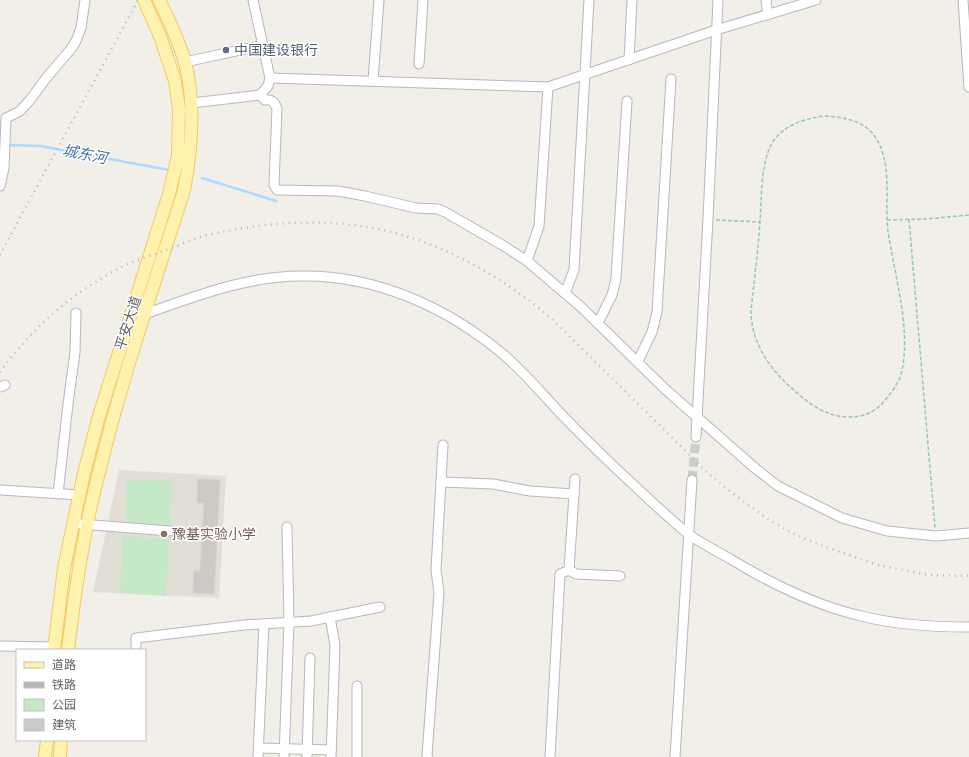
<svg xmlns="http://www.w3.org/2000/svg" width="969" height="757" viewBox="0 0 969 757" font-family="'IBM Plex Sans','Noto Sans SC',sans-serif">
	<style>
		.education { fill: #e1ded6 }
		.green { fill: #c5e8c5 }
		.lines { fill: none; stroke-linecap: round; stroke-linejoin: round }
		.stream { stroke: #aadaff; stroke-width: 2.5 }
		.building { fill: #cccac5; stroke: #d6d1c6 }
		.minor-tunnel { stroke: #ccccc8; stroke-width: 9; stroke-dasharray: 9 4.5; stroke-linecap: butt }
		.minor-casing { stroke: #b5b8bc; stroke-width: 11 }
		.major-casing { stroke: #f2c960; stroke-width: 14 }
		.path { stroke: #9cc7a9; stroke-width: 1.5; stroke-dasharray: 4 2; stroke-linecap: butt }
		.minor { stroke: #fff; stroke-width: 9 }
		.major { stroke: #fff2af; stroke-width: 12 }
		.rail { stroke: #b6b7b8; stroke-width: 2.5; stroke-dasharray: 1 5; stroke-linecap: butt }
		.service-dot { fill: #5c6f8a; stroke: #fff; stroke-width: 1.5 }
		.education-dot { fill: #8d6e63; stroke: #fff; stroke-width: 1.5 }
		.labels { text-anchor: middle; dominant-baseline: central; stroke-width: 3; stroke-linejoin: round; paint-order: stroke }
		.service-label { font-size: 14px; fill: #4e5e75; stroke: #fff; text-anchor: start }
		.street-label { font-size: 14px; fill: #5f6368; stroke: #fff }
		.education-label { font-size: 14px; fill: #785e54; stroke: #fff; text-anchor: start }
		.water-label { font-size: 15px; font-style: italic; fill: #4174aa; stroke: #fff }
	</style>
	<rect width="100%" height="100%" fill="#f1efe8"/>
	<!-- education -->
	<path class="education" d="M119,470L226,476L219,598L93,592Z"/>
	<!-- green -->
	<g class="green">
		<path d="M127,479L172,481L170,525L125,522Z"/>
		<path d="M123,536L169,539L166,596L120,593Z"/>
	</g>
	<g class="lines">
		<!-- stream -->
		<g class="stream">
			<path d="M7,145L40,146L169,170"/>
			<path d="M202,178L276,201"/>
		</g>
	</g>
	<!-- building -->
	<path class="building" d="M198,479L220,480L214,594L193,593L194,571H200L204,503H197Z"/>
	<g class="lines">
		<!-- minor-tunnel -->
		<path class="minor-tunnel" d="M692,480L696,437"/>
		<!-- minor casing -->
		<g class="minor-casing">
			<g id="minor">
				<path d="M766,0L768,15"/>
				<path d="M963,0L969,87"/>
				<path d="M629,60L632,0"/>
				<path d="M185,62L263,45"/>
				<path d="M419,64L423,0"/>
				<path d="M270,78L548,87L716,30L816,0"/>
				<path d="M373,81L379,0"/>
				<path d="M260,95L265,100C272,99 274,102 277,108L274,185L277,190L338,191L365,196L416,208L438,209L445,212L504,246L527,261L581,307L665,389L756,469L778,486L842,518L887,531L936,536L969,533"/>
				<path d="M192,103L260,95L268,86L270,78L253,0"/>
				<path d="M0,186L4,168L6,118L20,111L30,100L47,77L71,49L76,41L81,28L85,0"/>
				<path d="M527,261L539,226L548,87"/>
				<path d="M565,293L574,270L589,0"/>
				<path d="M145,314C196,296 247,276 301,276C376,275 447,307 504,355C525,373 544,396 563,416C587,441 612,465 638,489C654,504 670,519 687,533C700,543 717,551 732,560C772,584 814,605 861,616C896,625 933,627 969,627"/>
				<path d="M598,323L612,295L616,279L627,101"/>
				<path d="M638,361L652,332L657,312L671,79"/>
				<path d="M0,387L5,385"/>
				<path d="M696,437L708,219L718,0"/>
				<path d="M441,482L493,484L530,491L574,494"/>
				<path d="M0,490L79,495"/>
				<path d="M58,494L68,404L75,352L76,313"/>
				<path d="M80,524L170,531"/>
				<path d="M569,570L575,479"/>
				<path d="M330,617L335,645L331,757"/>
				<path d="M0,646L54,647"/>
				<path d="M136,646V638L244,625L311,621L380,607"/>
				<path d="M357,686V757"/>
				<path d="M258,748L331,750"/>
				<path d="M258,757L264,624"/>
				<path d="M284,757L289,622L287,527"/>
				<path d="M307,757L310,658"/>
				<path d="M428,757L427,755L439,593L436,570L443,445"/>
				<path d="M550,757L560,574L569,570L576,574L620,576"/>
				<path d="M675,757L692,480"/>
			</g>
		</g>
		<!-- major casing -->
		<g class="major-casing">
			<g id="major">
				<path d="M54,650L64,568L84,473L99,416L169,194L178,156L179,109L175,81L160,36L144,0"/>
				<path d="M68,650C75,589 84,528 100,468C123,374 155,282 184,190C192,148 196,104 185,62C179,41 169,20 159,0"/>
				<path d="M45,757L47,740"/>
				<path d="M60,757L61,740"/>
			</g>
		</g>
		<!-- path -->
		<g class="path">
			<path d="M825,116C842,117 862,120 873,134C894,161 884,200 888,231C894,273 911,328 902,370C900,381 893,391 886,399C877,411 865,417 850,417C828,417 812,406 796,392C772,372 751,344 751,311C752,299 754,286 755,274C757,256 759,238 760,221C762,197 760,158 775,139C786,124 807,118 825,116Z"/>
			<path d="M909,219L935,528"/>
			<path d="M716,220L760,222"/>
			<path d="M887,220L926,219L969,215"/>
		</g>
		<!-- minor -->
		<use href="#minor" class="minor"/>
		<!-- major -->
		<use href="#major" class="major"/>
		<!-- rail -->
		<g class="rail">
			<path d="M0,255L138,0"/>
			<path d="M0,372C22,342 51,312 82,291C97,281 112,271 128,264C141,258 156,254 169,249C181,245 193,239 204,236C213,233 223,232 232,230C291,219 355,219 412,238C464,255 511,284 552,319L709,474L732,493L768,519L792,533L820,545L878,565L929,575L969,576"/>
		</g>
	</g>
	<!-- markers -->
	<circle class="service-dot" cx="226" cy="50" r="4"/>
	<circle class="education-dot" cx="164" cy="534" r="4"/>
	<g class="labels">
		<!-- service labels -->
		<g class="service-label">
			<text x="234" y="50">中国建设银行</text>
		</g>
		<!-- street labels -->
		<g class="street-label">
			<text transform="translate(128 323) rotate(-72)">平安大道</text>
		</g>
		<!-- education labels -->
		<g class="education-label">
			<text x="172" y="534">豫基实验小学</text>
		</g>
		<!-- water labels -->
		<g class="water-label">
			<text transform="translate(85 154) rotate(11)">城东河</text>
		</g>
	</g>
	<!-- legend -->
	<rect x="16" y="649" width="130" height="92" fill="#ffffff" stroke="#bfc1c3"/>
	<rect x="24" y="662" width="20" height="6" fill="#fff2af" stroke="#bfc1c3"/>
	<text x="52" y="669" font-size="12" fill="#5f6368">道路</text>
	<rect x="24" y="682" width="20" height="6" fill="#b6b7b8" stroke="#bfc1c3"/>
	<text x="52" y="689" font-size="12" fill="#5f6368">铁路</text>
	<rect x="24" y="699" width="20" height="12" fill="#c5e8c5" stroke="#bfc1c3"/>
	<text x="52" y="709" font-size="12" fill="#5f6368">公园</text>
	<rect x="24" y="719" width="20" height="12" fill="#cccac5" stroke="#bfc1c3"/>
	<text x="52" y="729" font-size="12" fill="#5f6368">建筑</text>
</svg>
